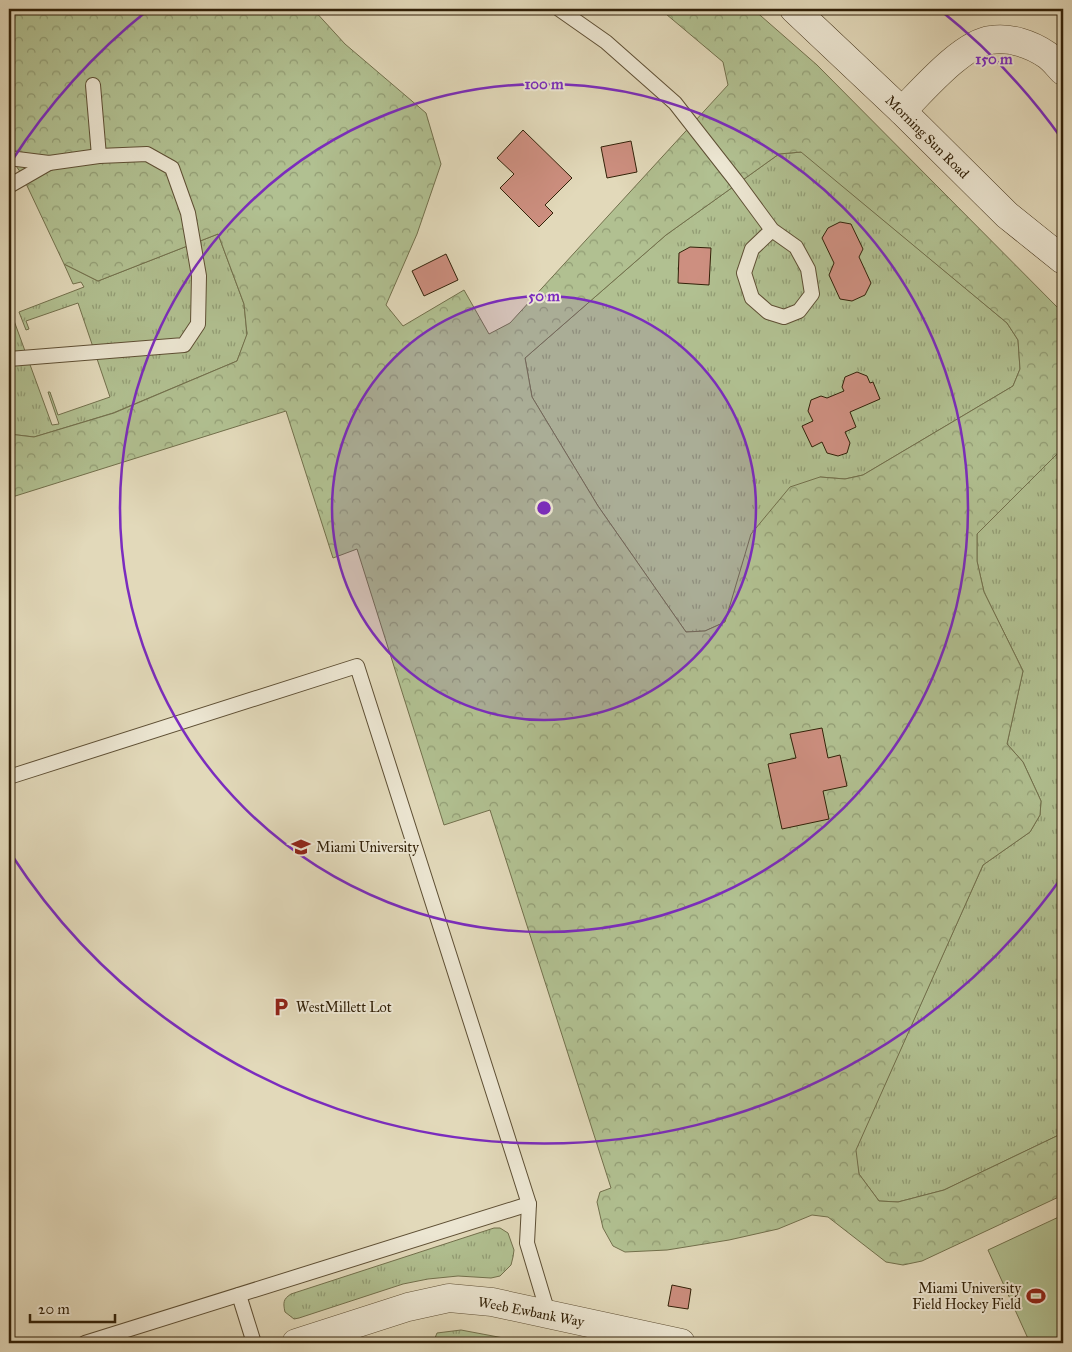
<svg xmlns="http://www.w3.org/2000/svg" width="1072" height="1352" viewBox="0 0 1072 1352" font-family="'IM FELL Great Primer',serif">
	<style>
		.grass { fill: url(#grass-tufts); stroke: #72704c }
		.forest { fill: url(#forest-crowns); stroke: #72704c; fill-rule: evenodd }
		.park { fill: #b1c091; stroke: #72704c }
		.building { fill: #cd8f80; stroke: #322108 }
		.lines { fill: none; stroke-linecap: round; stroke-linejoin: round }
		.service-casing { stroke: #5e4f34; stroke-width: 16 }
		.minor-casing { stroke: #5e4f34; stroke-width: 29 }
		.secondary-casing { stroke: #322108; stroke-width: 29 }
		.service { stroke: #ece6d2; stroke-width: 14 }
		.minor { stroke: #ece6d2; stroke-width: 28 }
		.secondary { stroke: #ece6d2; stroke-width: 28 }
		.ring { fill: none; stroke: #7b2cbf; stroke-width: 2.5 }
		.labels { text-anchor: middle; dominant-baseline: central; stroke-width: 4; stroke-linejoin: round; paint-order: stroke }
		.street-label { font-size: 14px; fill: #322108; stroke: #ece6d2 }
		.poi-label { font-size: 14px; fill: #322108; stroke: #ece6d2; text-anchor: start }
		.centre { fill: #7b2cbf; stroke: #ece6d2; stroke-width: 2.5 }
		.ring-label { font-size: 15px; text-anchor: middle; font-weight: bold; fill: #7b2cbf; stroke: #ece6d2; stroke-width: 4; stroke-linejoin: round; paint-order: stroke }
	</style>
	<defs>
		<pattern id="grass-tufts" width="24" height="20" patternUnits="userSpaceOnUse" patternTransform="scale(1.25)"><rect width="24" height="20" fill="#b1c091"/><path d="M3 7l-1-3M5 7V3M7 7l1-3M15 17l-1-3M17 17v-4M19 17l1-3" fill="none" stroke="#919c74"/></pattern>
		<pattern id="forest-crowns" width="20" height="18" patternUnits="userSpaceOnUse" patternTransform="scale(1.25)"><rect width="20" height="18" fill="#b1c091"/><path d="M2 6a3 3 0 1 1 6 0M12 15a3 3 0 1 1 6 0" fill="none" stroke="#919c74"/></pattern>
	</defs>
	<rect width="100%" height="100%" fill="#e2d9ba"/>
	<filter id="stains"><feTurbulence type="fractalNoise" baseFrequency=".004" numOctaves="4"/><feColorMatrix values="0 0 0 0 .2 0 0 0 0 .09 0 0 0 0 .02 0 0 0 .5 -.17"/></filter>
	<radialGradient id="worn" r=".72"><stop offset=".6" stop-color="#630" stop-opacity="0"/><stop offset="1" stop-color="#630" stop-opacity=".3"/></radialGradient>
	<!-- grass -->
	<g class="grass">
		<path d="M802,152L1007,323L1018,340L1020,369L1013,386L863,475L845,479L820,477L736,589L725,622L705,631L686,632L598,506L532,397L525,358L666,235L779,154Z"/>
		<path d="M218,234L244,304L247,335L237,361L113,413L34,437L9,434V307L52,425L59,424L48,392H50L58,415L110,397L78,303L26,321L29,329L26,330L19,312L84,287L81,282L73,284L64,264L98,281Z"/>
		<path d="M1063,448V1133L944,1190L898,1202L879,1201L859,1174L855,1151L983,865L1030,832L1040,815L1041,801L1023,762L1007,744L1023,671L984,592L977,561V534Z"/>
		<path d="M494,1228H500L508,1233L514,1250L513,1257L511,1265L500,1276L491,1278L458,1276L428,1279L403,1284L299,1318L294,1319L285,1312C283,1303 283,1299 291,1294Z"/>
		<path d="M461,1330L530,1343H433L437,1333Z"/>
	</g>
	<!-- forest -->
	<path class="forest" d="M9,9H313L345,44L426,113L441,164L417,234L386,305L403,326L464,290L489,334L510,323L728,85L723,62L660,9H753L817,65L1063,313V448L977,534V561L984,592L1023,671L1007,744L1023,762L1041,801L1040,815L1030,832L983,865L856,1150L859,1174L879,1201L898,1202L944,1190L1063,1133V1195L922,1261L903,1265L886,1262L828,1217L812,1215L778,1229L729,1240L667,1250L625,1252L613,1246L603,1228L597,1202L600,1192L611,1188L490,810L444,825L357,549L333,558L286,411L9,498V434L34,437L114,413L237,361L247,334L244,304L218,234L98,281L64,264L21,173L9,156ZM801,152L1007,323L1018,340L1020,369L1013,386L863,475L845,479L820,477L790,487L751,534L725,622L705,631L686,632L598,506L532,397L525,358L666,235L779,154Z"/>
	<!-- park -->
	<path class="park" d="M1063,1215V1343H1030L988,1250Z"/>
	<!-- building -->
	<g class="building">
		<path d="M523,130L572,178L545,205L553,213L539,227L500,188L514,174L497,158Z"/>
		<path d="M631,141L637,172L607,178L601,147Z"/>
		<path d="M840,222L851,224L863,249L859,257L871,283L865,295L852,301L840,299L829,275L834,263L822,238L828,228Z"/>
		<path d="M690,247L711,248L709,285L678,283L679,253Z"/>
		<path d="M446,254L458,280L424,296L412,271Z"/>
		<path d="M857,372L867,376L870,383L873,382L880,399L850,412L856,427L845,432L850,443L847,453L838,456L827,453L822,442L812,447L802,426L813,421L808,411L811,400L821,396L827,398L844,391L842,387L845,377Z"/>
		<path d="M822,728L828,758L840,755L847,786L823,791L829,819L782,829L768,764L796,758L790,734Z"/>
		<path d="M672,1285L691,1289L688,1309L668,1306Z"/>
	</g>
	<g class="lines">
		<!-- service casing -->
		<g class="service-casing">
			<g id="service">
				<path d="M559,9L606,42L675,103L736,181L772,230L796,247L808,269L812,294L799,311L784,317L768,312L752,298L744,273L752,249L772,230"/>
				<path d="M93,85L99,156"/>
				<path d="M9,158L49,163L99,156L147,154L172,168L188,213L199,276L198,324L184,345L9,359"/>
				<path d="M9,186L49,163"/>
				<path d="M9,777L357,666L529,1204L527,1243L548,1313"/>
				<path d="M239,1295L254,1343"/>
				<path d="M85,1343L529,1204"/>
			</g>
		</g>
		<!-- minor casing -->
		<g class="minor-casing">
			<g id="minor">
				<path d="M902,111C922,91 963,43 991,40C1010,37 1031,44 1047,55C1053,59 1058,66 1063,71"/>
				<path d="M296,1343L408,1307L449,1298L492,1302L681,1343"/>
			</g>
		</g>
		<!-- secondary casing -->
		<g class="secondary-casing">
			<path id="secondary" d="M794,9L902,111L1007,215L1063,260"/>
		</g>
		<!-- service -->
		<use href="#service" class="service"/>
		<!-- minor -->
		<use href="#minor" class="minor"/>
		<!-- secondary -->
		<use href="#secondary" class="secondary"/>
	</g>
	<!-- distance rings -->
	<circle cx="544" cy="508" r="212" fill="#7b2cbf" fill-opacity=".12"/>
	<g class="ring">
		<circle cx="544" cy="508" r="212"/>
		<circle cx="544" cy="508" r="424"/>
		<path d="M1062 877A636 636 0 0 1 11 854M11 162A636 636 0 0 1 148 10M940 10A636 636 0 0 1 1062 139"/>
	</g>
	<!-- icons -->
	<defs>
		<g id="university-bare" transform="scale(1.5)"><path d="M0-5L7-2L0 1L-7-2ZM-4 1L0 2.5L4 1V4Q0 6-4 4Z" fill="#8f2418" stroke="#ece6d2" stroke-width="2.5" paint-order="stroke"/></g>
		<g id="parking-bare" transform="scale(1.5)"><path d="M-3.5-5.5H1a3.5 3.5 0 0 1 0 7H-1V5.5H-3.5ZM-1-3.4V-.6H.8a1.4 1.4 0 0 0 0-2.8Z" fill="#8f2418" stroke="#ece6d2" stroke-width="2.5" paint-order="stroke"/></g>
		<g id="stadium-bare" transform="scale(1.5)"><path d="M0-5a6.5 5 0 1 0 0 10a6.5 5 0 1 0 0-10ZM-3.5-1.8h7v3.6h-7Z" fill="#8f2418" stroke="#ece6d2" stroke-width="2.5" paint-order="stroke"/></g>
	</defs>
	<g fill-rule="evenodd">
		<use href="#university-bare" x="301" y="847"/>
		<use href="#parking-bare" x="281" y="1007"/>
		<use href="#stadium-bare" x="1036" y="1296"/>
	</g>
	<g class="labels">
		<!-- street labels -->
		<g class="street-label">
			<text transform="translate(927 137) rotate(45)">Morning Sun Road</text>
			<text transform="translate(531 1312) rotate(11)">Weeb Ewbank Way</text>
		</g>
		<!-- poi labels -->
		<g class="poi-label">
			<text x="316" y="847">Miami University</text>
			<text x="296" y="1007">WestMillett Lot</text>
			<text x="1021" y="1288" text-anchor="end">Miami University<tspan x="1021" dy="16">Field Hockey Field</tspan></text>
		</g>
	</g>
	<circle cx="544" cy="508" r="8" class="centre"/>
	<g class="ring-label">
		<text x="994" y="64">150 m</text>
		<text x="544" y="89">100 m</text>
		<text x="544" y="301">50 m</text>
	</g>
	<!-- margin -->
	<rect width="1072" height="1352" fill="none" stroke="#e2d9ba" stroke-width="30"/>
	<rect x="10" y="10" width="1052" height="1332" fill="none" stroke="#322108" stroke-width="2.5"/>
	<rect x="15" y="15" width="1042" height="1322" fill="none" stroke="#322108"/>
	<!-- scale -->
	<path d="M30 1314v8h85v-8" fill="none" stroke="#322108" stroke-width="2.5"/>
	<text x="38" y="1314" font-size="15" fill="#322108" stroke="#ece6d2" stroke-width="4" paint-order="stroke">20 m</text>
	<rect width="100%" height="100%" filter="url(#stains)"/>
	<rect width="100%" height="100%" fill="url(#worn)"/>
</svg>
